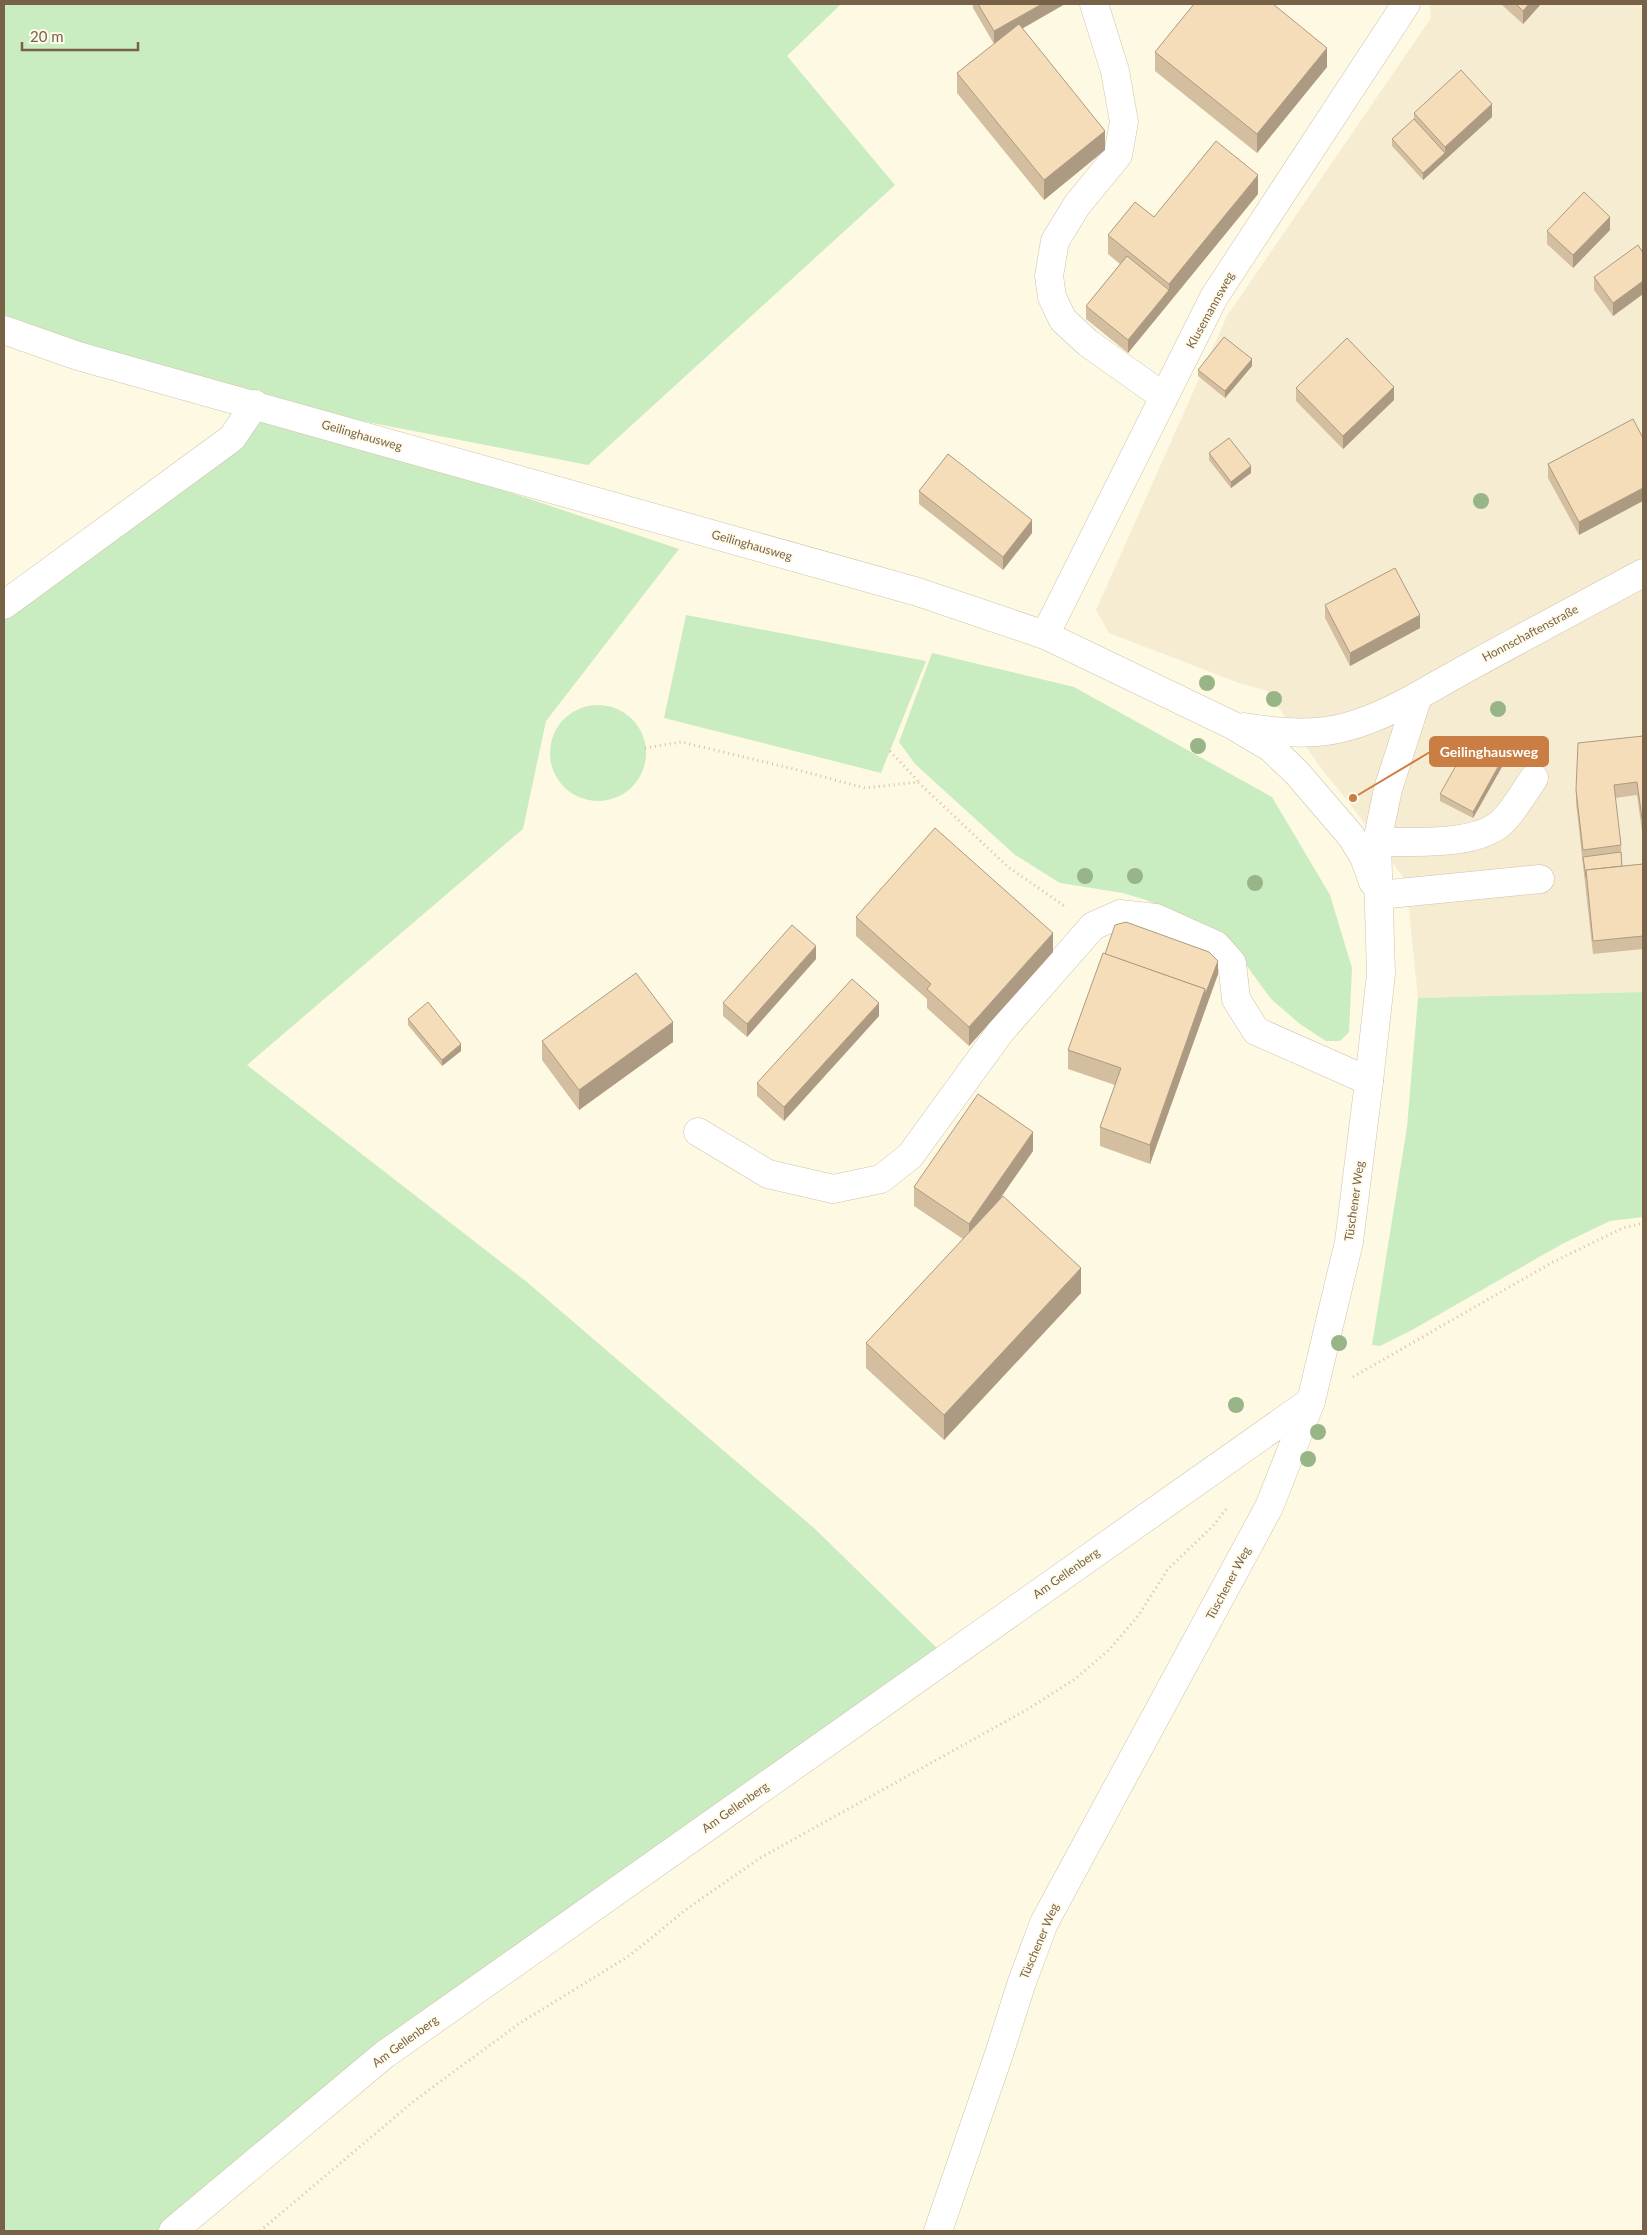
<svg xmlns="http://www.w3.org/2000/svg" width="1647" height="2235" viewBox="0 0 1647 2235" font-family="Lato,sans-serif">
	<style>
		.residential { fill: #f6ecd1 }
		.green { fill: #caecc1 }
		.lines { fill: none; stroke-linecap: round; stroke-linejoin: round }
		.minor-casing { stroke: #d0c2a9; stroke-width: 29 }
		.path { stroke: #dac09c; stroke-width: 3; stroke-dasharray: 1 4; stroke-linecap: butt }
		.minor { stroke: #fff; stroke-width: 28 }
		.tree { fill: #98b588 }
		.wall { fill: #d3be9f }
		.shaded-wall { fill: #ac9b82 }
		.building { fill: #f5ddb9; stroke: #ac9b82 }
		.labels { text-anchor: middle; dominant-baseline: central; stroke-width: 4; stroke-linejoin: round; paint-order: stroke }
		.street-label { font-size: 12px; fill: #786247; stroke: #fffbeb }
		.leader { fill: none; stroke: #cb7e43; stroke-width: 2 }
		.callout-dot { fill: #cb7e43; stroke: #fffbeb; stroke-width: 2 }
		.callout { fill: #cb7e43; stroke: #cb7e43; stroke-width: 2 }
		.callout-label { font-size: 14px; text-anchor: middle; font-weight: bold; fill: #fff }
	</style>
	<rect width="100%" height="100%" fill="#fef9e3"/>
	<!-- residential -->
	<path class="residential" d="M1430,4H1638L1643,10V992L1418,998L1406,881L1348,801L1323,771L1267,691L1239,683L1109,633L1096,610L1227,316L1431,18Z"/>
	<!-- green -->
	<g class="green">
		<path d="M4,4H841L787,56L895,185L588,465L254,400L4,327Z"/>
		<path d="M261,409L679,549L546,721L523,829L247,1065L528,1283L814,1528L942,1653L157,2231H4V616Z"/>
		<path d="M686,615L926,661L881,773L664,718Z"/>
		<path d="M932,653L1074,687L1272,797L1330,895L1352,968L1349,1032L1340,1041H1326L1300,1024L1271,999L1222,932L1146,900L1123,893L1060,883L1015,855L915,764L899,742Z"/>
		<circle cx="598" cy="753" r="48"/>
		<path d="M1643,992V1217L1610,1221L1562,1244L1412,1330L1380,1346L1372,1345L1407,1127L1418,998Z"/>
	</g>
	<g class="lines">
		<!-- minor casing -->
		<g class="minor-casing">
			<g id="minor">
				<path d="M1094,4L1115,71L1124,122L1118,155L1077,205L1055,241L1049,276L1052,297L1063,320L1088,343L1164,397"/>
				<path d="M4,330L78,356L918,592L1045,635L1234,726L1271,748L1297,773L1351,836L1364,857L1373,882"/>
				<path d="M4,605L232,438L255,404"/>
				<path d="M1045,635L1214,297L1406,4"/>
				<path d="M1244,727C1278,733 1313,736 1346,727C1391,715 1428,689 1469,667C1527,635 1585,604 1643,573"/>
				<path d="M1377,842C1411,841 1478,847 1503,821C1515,809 1524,792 1534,778"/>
				<path d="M1379,895L1540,879"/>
				<path d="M698,1132L768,1174L833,1189L881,1179L910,1156L1001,1031L1093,926L1120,914L1156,918L1216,945L1232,963L1236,999L1256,1031L1369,1081"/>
				<path d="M173,2231L384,2055L1311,1401"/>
				<path d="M938,2231L999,2054L1022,1982L1044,1923L1269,1507L1311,1401L1349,1242L1369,1081L1381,974L1377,842L1388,789L1418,696"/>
			</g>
		</g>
		<!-- path -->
		<g class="path">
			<path d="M645,748L681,742L794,769L865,788L918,782L1008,867L1066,907"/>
			<path d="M890,751L918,781"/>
			<path d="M1353,1377L1553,1262L1623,1228L1643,1223"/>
			<path d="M260,2231L414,2101L520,2023L629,1956L688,1908L760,1858L1028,1709L1075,1679L1109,1650L1138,1616L1168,1569L1213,1526L1227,1508"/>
		</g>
		<!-- minor -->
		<use href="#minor" class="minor"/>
	</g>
	<!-- trees -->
	<g class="tree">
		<circle cx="1481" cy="501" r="8"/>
		<circle cx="1207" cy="683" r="8"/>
		<circle cx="1274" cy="699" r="8"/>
		<circle cx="1498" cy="709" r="8"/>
		<circle cx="1198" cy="746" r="8"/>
		<circle cx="1454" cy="759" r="8"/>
		<circle cx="1085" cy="876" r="8"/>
		<circle cx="1135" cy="876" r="8"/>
		<circle cx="1255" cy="883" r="8"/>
		<circle cx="1339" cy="1343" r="8"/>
		<circle cx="1236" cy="1405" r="8"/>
		<circle cx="1318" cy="1432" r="8"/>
		<circle cx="1308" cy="1459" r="8"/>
	</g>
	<!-- wall -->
	<g class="wall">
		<path d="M973,4H1065L1022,28L1105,150L1044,200L957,93V73L994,44L973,8Z"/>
		<path d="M1501,4H1541L1523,24Z"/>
		<path d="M1155,52L1327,67L1257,153L1155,71Z"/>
		<path d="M1414,113L1492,117L1423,180L1392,146V139L1414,119Z"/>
		<path d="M1258,194L1128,353L1086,319V306L1120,264L1108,254V235L1154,217Z"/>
		<path d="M1610,230L1573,268L1547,244V231Z"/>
		<path d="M1643,253V294L1613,316L1594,290V277Z"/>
		<path d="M1252,366L1225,398L1198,376V370Z"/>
		<path d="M1296,388L1394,400L1343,449L1296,401Z"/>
		<path d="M1633,419L1579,535L1548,478V464Z"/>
		<path d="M1209,453L1251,473L1231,488L1209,460Z"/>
		<path d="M919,491L1032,533L1003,570L919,504Z"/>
		<path d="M1325,605L1420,628L1350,666L1325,618Z"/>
		<path d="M1643,736V830L1642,831L1637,795L1615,798L1621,845L1622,866L1643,864V949L1593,954L1576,803V790Z"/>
		<path d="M1503,765L1473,818L1440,801V794Z"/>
		<path d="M856,917L1053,952L969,1046L927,1008V999L856,936Z"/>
		<path d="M1105,954L1218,974L1150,1164L1100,1146V1127L1115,1085L1068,1069V1050Z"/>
		<path d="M816,959L747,1037L723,1016V1003Z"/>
		<path d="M879,1016L784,1121L757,1096V1083Z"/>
		<path d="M408,1019L461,1051L442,1066L408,1025Z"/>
		<path d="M542,1041L673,1042L579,1110L542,1060Z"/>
		<path d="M1033,1151L998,1202L1081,1293L944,1440L866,1368V1343L963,1239L914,1206V1187Z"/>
	</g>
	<!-- shaded-wall -->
	<g class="shaded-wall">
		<path d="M1042,4H1065L994,45V31Z"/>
		<path d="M1529,4H1541L1523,24V11Z"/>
		<path d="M1327,48V67L1257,153V134Z"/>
		<path d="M1492,104V117L1423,180V173L1445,153V147Z"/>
		<path d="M1105,131V150L1044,200V180Z"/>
		<path d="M1258,175V194L1169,303V284Z"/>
		<path d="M1610,217V230L1573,268V255Z"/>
		<path d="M1643,281V294L1613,316V303Z"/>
		<path d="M1169,290V303L1128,353V340Z"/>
		<path d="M1252,359V366L1225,398V391Z"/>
		<path d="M1394,387V400L1343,449V436Z"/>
		<path d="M1251,466V473L1231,488V482Z"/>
		<path d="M1643,488V501L1579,535V522Z"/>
		<path d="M1032,520V533L1003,570V557Z"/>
		<path d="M1420,615V628L1350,666V653Z"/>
		<path d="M1503,758V765L1473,818V812Z"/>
		<path d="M1053,933V952L969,1046V1027Z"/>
		<path d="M816,946V959L747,1037V1024Z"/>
		<path d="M1218,961V974L1150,1164V1145L1205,989Z"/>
		<path d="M879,1003V1016L784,1121V1107Z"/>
		<path d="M673,1022V1042L579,1110V1090Z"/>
		<path d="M461,1044V1051L442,1066V1060Z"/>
		<path d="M1033,1132V1151L969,1243V1224Z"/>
		<path d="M1081,1268V1293L944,1440V1415Z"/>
	</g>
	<!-- building -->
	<g class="building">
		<path d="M978,4H1042L994,31Z"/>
		<path d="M1194,4H1273L1327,48L1257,134L1155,52Z"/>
		<path d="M1516,4H1529L1523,11Z"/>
		<path d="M1019,24L1105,131L1044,180L957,73Z"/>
		<path d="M1461,70L1492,104L1445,147L1414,113Z"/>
		<path d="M1414,119L1445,153L1423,173L1392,139Z"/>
		<path d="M1216,141L1258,175L1169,284L1108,235L1135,202L1154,217Z"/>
		<path d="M1584,192L1610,217L1573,255L1547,231Z"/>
		<path d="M1638,245L1643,253V281L1613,303L1594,277Z"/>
		<path d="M1127,256L1169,290L1128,340L1086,306Z"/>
		<path d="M1224,337L1252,359L1225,391L1198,370Z"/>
		<path d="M1347,338L1394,387L1343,436L1296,388Z"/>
		<path d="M1633,419L1643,438V488L1579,522L1548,464Z"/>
		<path d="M1229,438L1251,466L1231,482L1209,453Z"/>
		<path d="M948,454L1032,520L1003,557L919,491Z"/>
		<path d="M1395,568L1420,615L1350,653L1325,605Z"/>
		<path d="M1643,736V817L1642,818L1637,782L1614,785L1621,845L1583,850L1576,790L1578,743Z"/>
		<path d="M1470,741L1503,758L1473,812L1440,794Z"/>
		<path d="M935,828L1053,933L969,1027L927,989L931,984L856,917Z"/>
		<path d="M1621,852L1622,866L1586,870V877L1583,857Z"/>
		<path d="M1643,864V936L1593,941L1586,870Z"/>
		<path d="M1126,922L1209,952L1218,961L1205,995V989L1105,954L1115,925Z"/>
		<path d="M792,925L816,946L747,1024L723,1003Z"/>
		<path d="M1103,953L1205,989L1150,1145L1100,1127L1121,1068L1068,1050Z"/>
		<path d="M636,973L673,1022L579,1090L542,1041Z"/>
		<path d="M852,979L879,1003L784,1107L757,1083Z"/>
		<path d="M428,1002L461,1044L442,1060L408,1019Z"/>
		<path d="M978,1094L1033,1132L969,1224L914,1187Z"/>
		<path d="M1003,1196L1081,1268L944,1415L866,1343Z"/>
	</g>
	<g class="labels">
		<!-- street labels -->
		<g class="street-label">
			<text transform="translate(1210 310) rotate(-61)">Klusemannsweg</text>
			<text transform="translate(362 435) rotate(16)">Geilinghausweg</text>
			<text transform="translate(752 545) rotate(16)">Geilinghausweg</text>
			<text transform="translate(1530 633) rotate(-28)">Honnschaftenstraße</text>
			<text transform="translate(1354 1201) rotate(-82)">Tüschener Weg</text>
			<text transform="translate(1066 1573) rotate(-35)">Am Gellenberg</text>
			<text transform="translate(1228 1583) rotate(-62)">Tüschener Weg</text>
			<text transform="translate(735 1807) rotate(-35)">Am Gellenberg</text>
			<text transform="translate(1039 1941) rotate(-67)">Tüschener Weg</text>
			<text transform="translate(405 2041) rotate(-36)">Am Gellenberg</text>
		</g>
	</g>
	<!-- callouts -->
	<path class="leader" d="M1353 798L1430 752"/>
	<circle class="callout-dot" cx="1353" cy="798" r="5"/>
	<rect class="callout" x="1430" y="737" width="118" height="29" rx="5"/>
	<g class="callout-label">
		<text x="1489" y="757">Geilinghausweg</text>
	</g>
	<!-- border -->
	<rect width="1647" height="2235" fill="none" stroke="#786247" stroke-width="10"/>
	<!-- scale -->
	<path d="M22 42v8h116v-8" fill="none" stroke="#786247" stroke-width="2.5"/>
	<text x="30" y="42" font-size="15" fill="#786247" stroke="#fffbeb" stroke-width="4" paint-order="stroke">20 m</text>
</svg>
